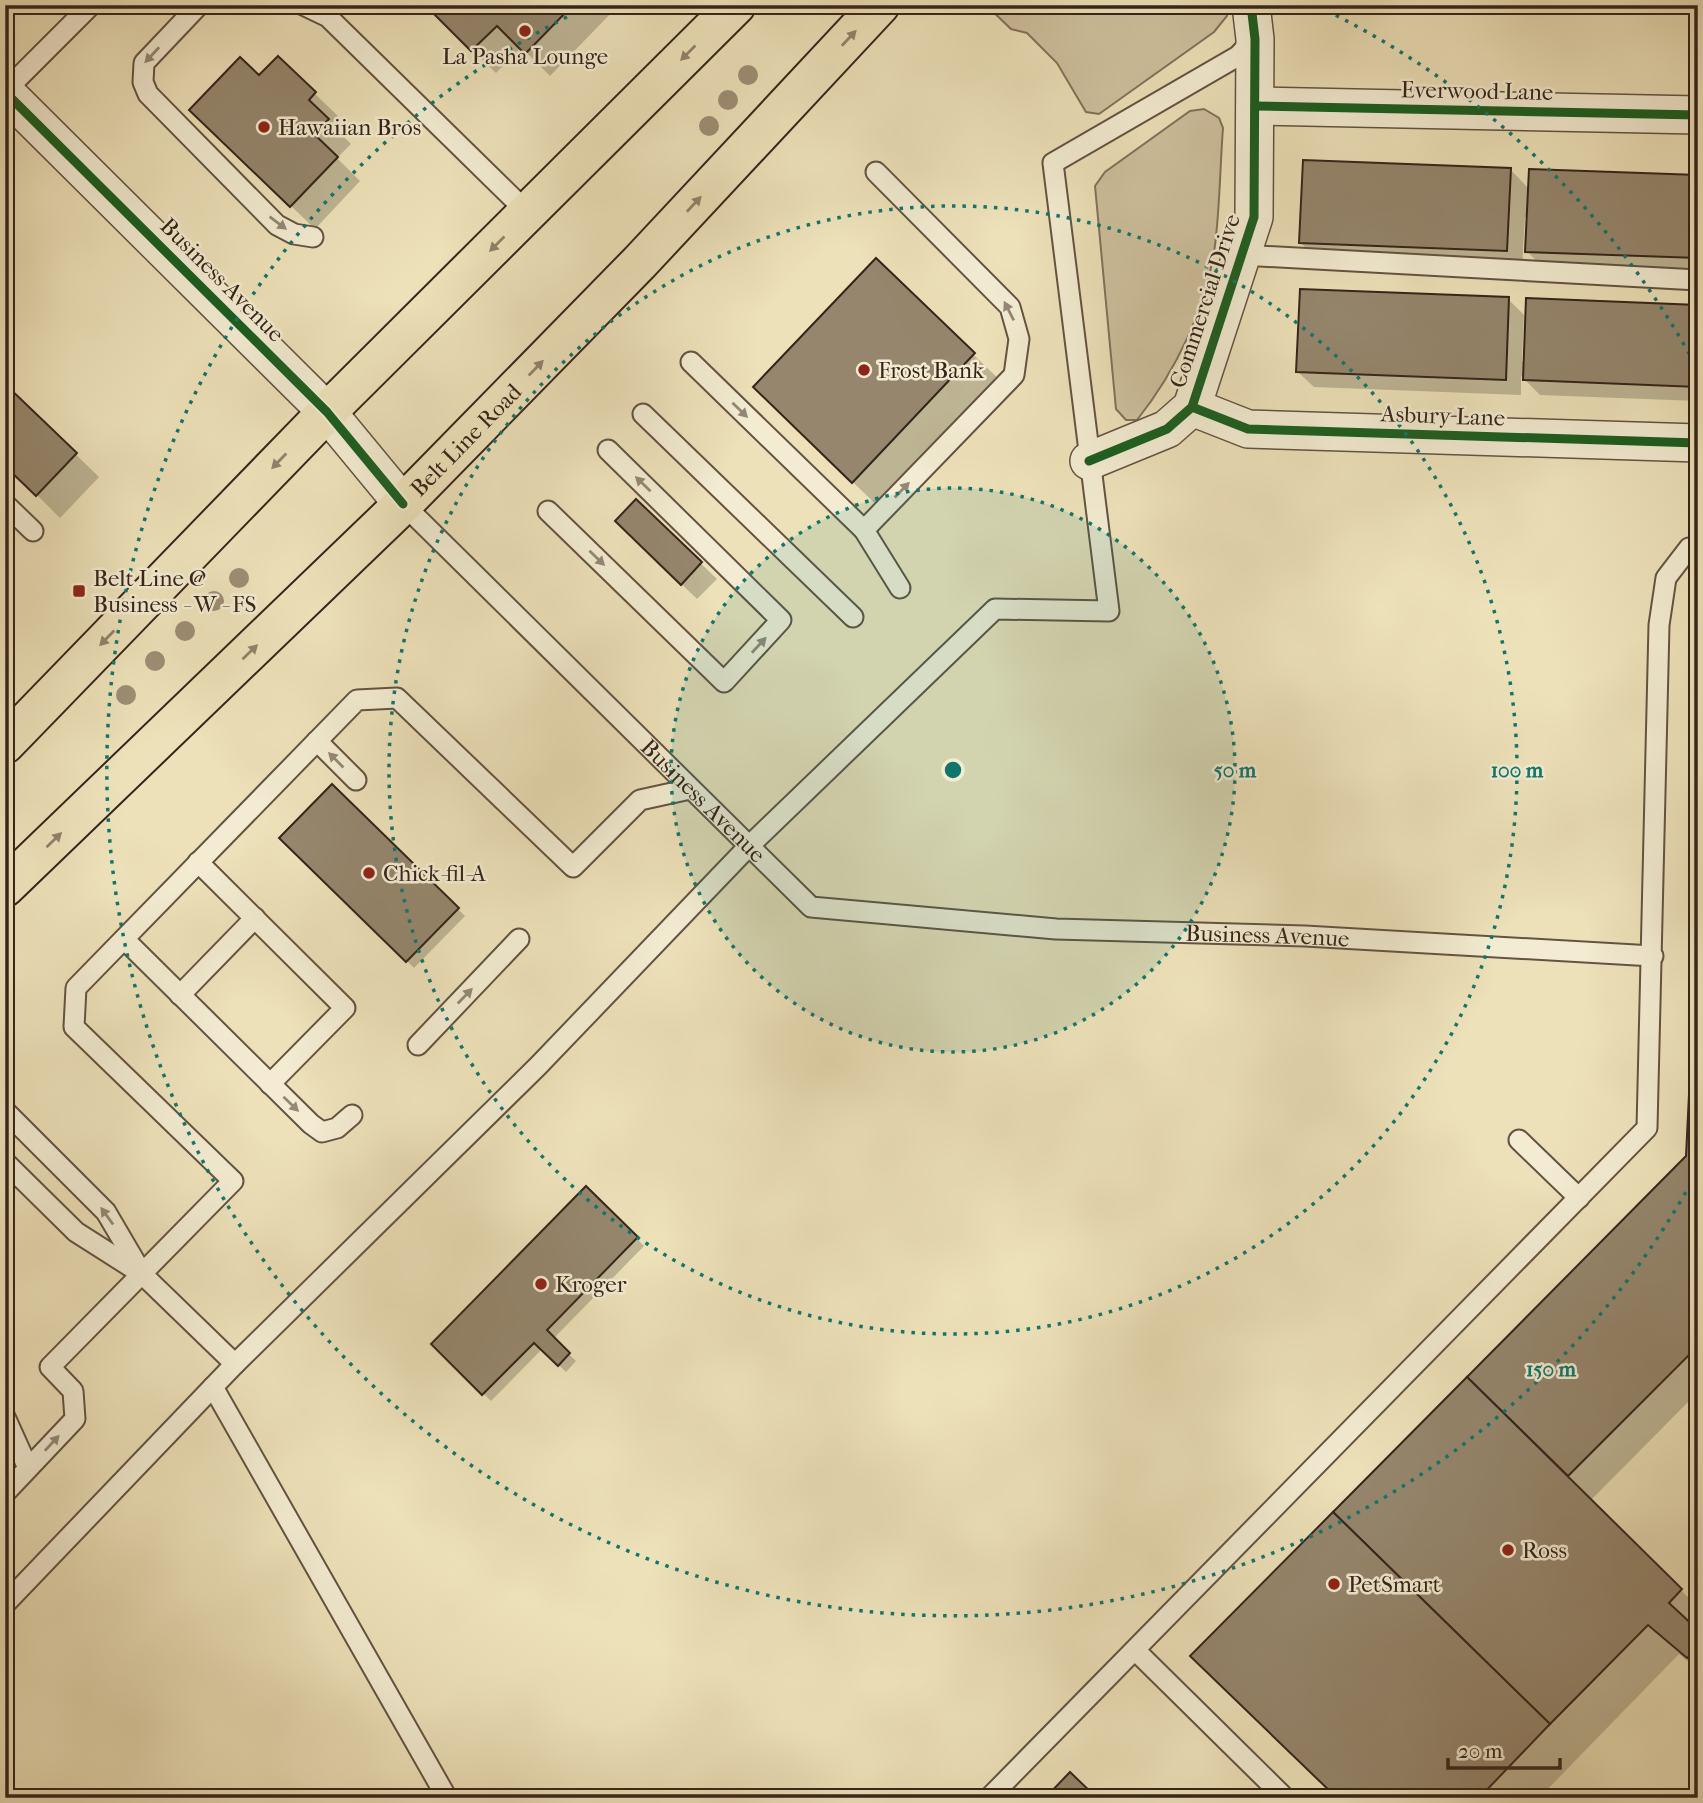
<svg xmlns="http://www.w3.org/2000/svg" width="1703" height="1803" viewBox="0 0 1703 1803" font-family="'IM FELL French Canon',serif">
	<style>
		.green { fill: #cec19e; stroke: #82725c; stroke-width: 2 }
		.shadow { fill: #0003 }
		.building { fill: #95866d; stroke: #36241b; stroke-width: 2 }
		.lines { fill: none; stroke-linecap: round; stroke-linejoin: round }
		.service-casing { stroke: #645342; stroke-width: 23 }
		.minor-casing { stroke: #645342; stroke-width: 40 }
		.primary-casing { stroke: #36241b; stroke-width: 42 }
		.service { stroke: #f3ecd2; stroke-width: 19 }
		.minor { stroke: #f3ecd2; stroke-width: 37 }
		.primary { stroke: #ede1b9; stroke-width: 38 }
		.cycleway-casing { stroke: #f3ecd2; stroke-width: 13 }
		.cycleway { stroke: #1b5e20; stroke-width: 9 }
		.tree { fill: #9d8e74 }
		.oneway { fill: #92826a }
		.oneway2 { fill: #948876 }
		.ring { fill: none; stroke: #0f766e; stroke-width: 3.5; stroke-dasharray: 3.5 7 }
		.poi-dot { fill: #8f2418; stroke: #f3ecd2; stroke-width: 2.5 }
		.labels { text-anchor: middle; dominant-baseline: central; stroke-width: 5; stroke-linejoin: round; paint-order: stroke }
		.poi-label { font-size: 23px; fill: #36241b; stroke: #f3ecd2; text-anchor: start }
		.street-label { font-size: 23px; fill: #36241b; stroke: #f3ecd2 }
		.centre { fill: #0f766e; stroke: #f3ecd2; stroke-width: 3.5 }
		.ring-label { font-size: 21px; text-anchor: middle; font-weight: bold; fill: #0f766e; stroke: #f3ecd2; stroke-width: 5; stroke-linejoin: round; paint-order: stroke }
	</style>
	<rect width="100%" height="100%" fill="#ede1b9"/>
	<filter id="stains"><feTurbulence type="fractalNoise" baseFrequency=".00286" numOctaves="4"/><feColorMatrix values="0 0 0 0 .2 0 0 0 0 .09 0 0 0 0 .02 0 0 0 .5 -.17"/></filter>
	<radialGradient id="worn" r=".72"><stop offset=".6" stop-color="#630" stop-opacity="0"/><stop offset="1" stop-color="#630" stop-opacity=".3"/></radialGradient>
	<!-- green -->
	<g class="green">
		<path d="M986,5H1227V16L1214,32L1099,114L1086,112L1057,63L1027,33L1011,29Z"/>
		<path d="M1204,109L1219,118L1223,128C1220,166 1220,206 1215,245C1207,307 1176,371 1137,420H1126L1116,409L1095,186L1105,172L1190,111Z"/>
	</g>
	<!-- shadow -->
	<g class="shadow">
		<path d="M427,5H619L550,76L521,47L496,73Z"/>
		<path d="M314,93L338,116L331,124L351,144L337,158L360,181L315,229L215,133Z"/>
		<path d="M1511,170L1529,189L1698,177V273L1542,267L1527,251L1528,217H1525L1522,266L1316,258L1300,242Z"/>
		<path d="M876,261L1005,385L884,512L786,418Z"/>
		<path d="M1508,299L1524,315L1522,361L1525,362L1698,306V401L1540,395L1521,376V395L1314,387L1298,372Z"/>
		<path d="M5,386L99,477L60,518L11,469L5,475Z"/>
		<path d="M636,501L717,579L697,599L633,537Z"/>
		<path d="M332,787L465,916L414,968L282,838Z"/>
		<path d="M1698,946V1392L1590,1501L1698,1607V1670L1679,1654L1539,1798H1339L1193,1656L1688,1157Z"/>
		<path d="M586,1188L644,1246L553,1339L576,1361L566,1372L542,1349L491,1401L433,1344Z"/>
	</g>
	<!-- building -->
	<g class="building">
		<path d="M425,5H573L525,54L497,26L471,51Z"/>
		<path d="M278,56L316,92L309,100L329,119L314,134L338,157L290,207L189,110L240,57L259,75Z"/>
		<path d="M1303,160L1511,168L1507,251L1299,243Z"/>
		<path d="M1529,169L1698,175V258L1525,252Z"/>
		<path d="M876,258L975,353L852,483L753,387Z"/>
		<path d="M1300,289L1509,297L1506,380L1296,372Z"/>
		<path d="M1526,298L1698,305V387L1523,380Z"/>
		<path d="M5,384L77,453L36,496L5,466Z"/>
		<path d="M636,499L702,562L681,585L615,521Z"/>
		<path d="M1694,744H1698V806H1691Z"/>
		<path d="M332,784L459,908L406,962L279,838Z"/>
		<path d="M1696,951L1698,1359L1691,1353L1568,1476L1467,1377L1686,1156Z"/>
		<path d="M586,1186L638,1237L547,1330L570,1353L558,1366L534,1343L482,1395L431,1344Z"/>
		<path d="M1467,1377L1682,1589L1669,1603L1698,1630V1648L1687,1658L1648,1625L1550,1724L1333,1512Z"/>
		<path d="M1333,1512L1550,1724L1479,1798H1337L1190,1656Z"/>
		<path d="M1070,1772L1097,1798H1045Z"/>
	</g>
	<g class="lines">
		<!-- service casing -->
		<g class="service-casing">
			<g id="service">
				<path d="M199,5L144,63L143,82L148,94L277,225L294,234L313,237"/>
				<path d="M303,5L328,17L528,213"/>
				<path d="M5,91L91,5"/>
				<path d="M1242,255L1698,280"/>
				<path d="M691,362L864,530L1014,375L1019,339L1010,307L876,172"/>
				<path d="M643,414L853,617"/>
				<path d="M5,504L33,531"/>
				<path id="s1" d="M403,504L811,907L1056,929L1305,936L1653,956"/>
				<path d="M548,511L724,682L781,620L608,450"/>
				<path d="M864,530L900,588"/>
				<path d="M317,741L356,780"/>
				<path d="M198,862L345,1008L270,1084"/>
				<path d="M124,939L311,1124L322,1132L337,1128L352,1115"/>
				<path d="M180,995L255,918"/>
				<path d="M418,1045L519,939"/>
				<path d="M5,1111L106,1212L140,1270"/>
				<path d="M1519,1140L1579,1198"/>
				<path d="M5,1162L76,1232L142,1274L235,1364"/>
				<path d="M213,1387L447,1798"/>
				<path d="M5,1417L28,1468"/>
				<path d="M5,1493L75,1419L73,1391L50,1367L233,1181L74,1027L76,988L357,700L397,698L573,867L640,800L690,789"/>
				<path d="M5,1604L235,1364L538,1066L749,846L995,609L1109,611L1053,163L1238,56L1254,39"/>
				<path d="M1135,1650L1285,1798"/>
				<path d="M989,1798L1647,1128L1659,625L1666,578L1689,548H1698"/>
			</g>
		</g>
		<!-- minor casing -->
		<g class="minor-casing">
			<g id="minor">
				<path d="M5,92L327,412L403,504"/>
				<path d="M1255,106L1698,115"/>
				<path d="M1192,407L1248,429L1698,443"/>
				<path d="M1089,461L1167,429L1192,407L1254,217L1255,39L1251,5"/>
			</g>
		</g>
		<!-- primary casing -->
		<g class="primary-casing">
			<g id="primary">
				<path d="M5,744L327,412L736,5"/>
				<path id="s2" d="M5,887L403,504L640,262L880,5"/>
			</g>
		</g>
		<!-- service -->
		<use href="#service" class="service"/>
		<!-- minor -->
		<use href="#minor" class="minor"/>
		<!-- primary -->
		<use href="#primary" class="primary"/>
		<!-- cycleway casing -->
		<g class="cycleway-casing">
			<g id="cycleway">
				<path d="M5,92L327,412L403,504"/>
				<path d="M1255,106L1698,115"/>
				<path d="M1192,407L1248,429L1698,443"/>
				<path d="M1089,461L1167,429L1192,407L1254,217L1255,39L1251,5"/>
			</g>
		</g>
		<!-- cycleway -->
		<use href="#cycleway" class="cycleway"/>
	</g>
	<!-- trees -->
	<g class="tree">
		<circle cx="748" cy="75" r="10"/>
		<circle cx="728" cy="100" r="10"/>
		<circle cx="709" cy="126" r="10"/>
		<circle cx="239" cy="578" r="10"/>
		<circle cx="214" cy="601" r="10"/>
		<circle cx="185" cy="631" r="10"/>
		<circle cx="155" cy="661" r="10"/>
		<circle cx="126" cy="695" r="10"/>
	</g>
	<!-- one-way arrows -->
	<defs><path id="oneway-solid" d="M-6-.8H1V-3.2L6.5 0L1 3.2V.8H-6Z" transform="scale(1.75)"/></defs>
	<g class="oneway">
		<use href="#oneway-solid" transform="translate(849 38) rotate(-47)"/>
		<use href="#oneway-solid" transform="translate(688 53) rotate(135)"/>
		<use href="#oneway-solid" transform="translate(694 204) rotate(-47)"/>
		<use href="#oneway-solid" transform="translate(497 244) rotate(135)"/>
		<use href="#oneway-solid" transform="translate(536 368) rotate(-46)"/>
		<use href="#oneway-solid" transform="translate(279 461) rotate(134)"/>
		<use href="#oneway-solid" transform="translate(107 638) rotate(134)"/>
		<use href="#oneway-solid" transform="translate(250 652) rotate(-44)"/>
		<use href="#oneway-solid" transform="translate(54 840) rotate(-44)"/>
	</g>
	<g class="oneway2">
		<use href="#oneway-solid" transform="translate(152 55) rotate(133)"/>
		<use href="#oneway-solid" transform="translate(278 223) rotate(37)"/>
		<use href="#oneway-solid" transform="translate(1009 311) rotate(-117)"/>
		<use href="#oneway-solid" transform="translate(740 410) rotate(44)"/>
		<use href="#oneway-solid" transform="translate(643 484) rotate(-136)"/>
		<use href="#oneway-solid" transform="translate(902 490) rotate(-46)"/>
		<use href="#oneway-solid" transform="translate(597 558) rotate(44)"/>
		<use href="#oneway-solid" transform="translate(759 645) rotate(-47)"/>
		<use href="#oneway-solid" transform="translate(336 760) rotate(-135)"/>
		<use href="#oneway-solid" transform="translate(465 996) rotate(-46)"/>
		<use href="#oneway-solid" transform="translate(291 1104) rotate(44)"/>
		<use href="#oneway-solid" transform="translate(107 1216) rotate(-126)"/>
		<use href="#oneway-solid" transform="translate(52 1443) rotate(-47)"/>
	</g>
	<!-- distance rings -->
	<circle cx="953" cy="770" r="282" fill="#0f766e" fill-opacity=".12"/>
	<g class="ring">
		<circle cx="953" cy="770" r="282"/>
		<circle cx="953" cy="770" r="564"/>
		<path d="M1696 1174A846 846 0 1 1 589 6M1317 6A846 846 0 0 1 1696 366"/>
	</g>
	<!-- markers -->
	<g class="poi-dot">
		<circle cx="525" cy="31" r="7"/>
		<circle cx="264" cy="127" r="7"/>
		<circle cx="864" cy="370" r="7"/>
		<rect x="72" y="584" width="14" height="14" rx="3.5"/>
		<circle cx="369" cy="873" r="7"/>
		<circle cx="541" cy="1284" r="7"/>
		<circle cx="1508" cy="1550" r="7"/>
		<circle cx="1334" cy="1584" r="7"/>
	</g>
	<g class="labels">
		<!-- poi labels -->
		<g class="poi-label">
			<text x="525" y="56" text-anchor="middle">La Pasha Lounge</text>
			<text x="278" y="127">Hawaiian Bros</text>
			<text x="878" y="370">Frost Bank</text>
			<text x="93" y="578">Belt Line @<tspan x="93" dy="26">Business - W - FS</tspan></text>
			<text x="383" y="873">Chick-fil-A</text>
			<text x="555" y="1284">Kroger</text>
			<text x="1522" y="1550">Ross</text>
			<text x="1348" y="1584">PetSmart</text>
		</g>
		<!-- street labels -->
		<g class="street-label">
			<text transform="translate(1477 91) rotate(1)">Everwood Lane</text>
			<text transform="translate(222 280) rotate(45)">Business Avenue</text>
			<text transform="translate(1205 301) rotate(-72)">Commercial Drive</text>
			<text transform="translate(1443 416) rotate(2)">Asbury Lane</text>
			<text stroke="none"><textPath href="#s2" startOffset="642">Belt Line Road</textPath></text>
			<text stroke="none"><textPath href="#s1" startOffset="422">Business Avenue</textPath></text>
			<text stroke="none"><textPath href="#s1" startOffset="1031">Business Avenue</textPath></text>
		</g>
	</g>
	<circle cx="953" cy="770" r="10" class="centre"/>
	<g class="ring-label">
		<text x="1235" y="777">50 m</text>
		<text x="1517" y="777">100 m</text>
		<text x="1551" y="1376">150 m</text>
	</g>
	<!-- margin -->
	<rect width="1703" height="1803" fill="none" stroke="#ede1b9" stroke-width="28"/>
	<rect x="7" y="7" width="1689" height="1789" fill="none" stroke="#36241b" stroke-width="3.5"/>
	<rect x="14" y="14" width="1675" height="1775" fill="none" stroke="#36241b" stroke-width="2"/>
	<!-- scale -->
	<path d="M1448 1758v10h112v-10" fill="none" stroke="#36241b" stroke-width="3.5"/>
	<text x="1458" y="1758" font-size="21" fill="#36241b" stroke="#f3ecd2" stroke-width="5" paint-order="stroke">20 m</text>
	<rect width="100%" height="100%" filter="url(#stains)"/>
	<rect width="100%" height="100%" fill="url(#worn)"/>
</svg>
